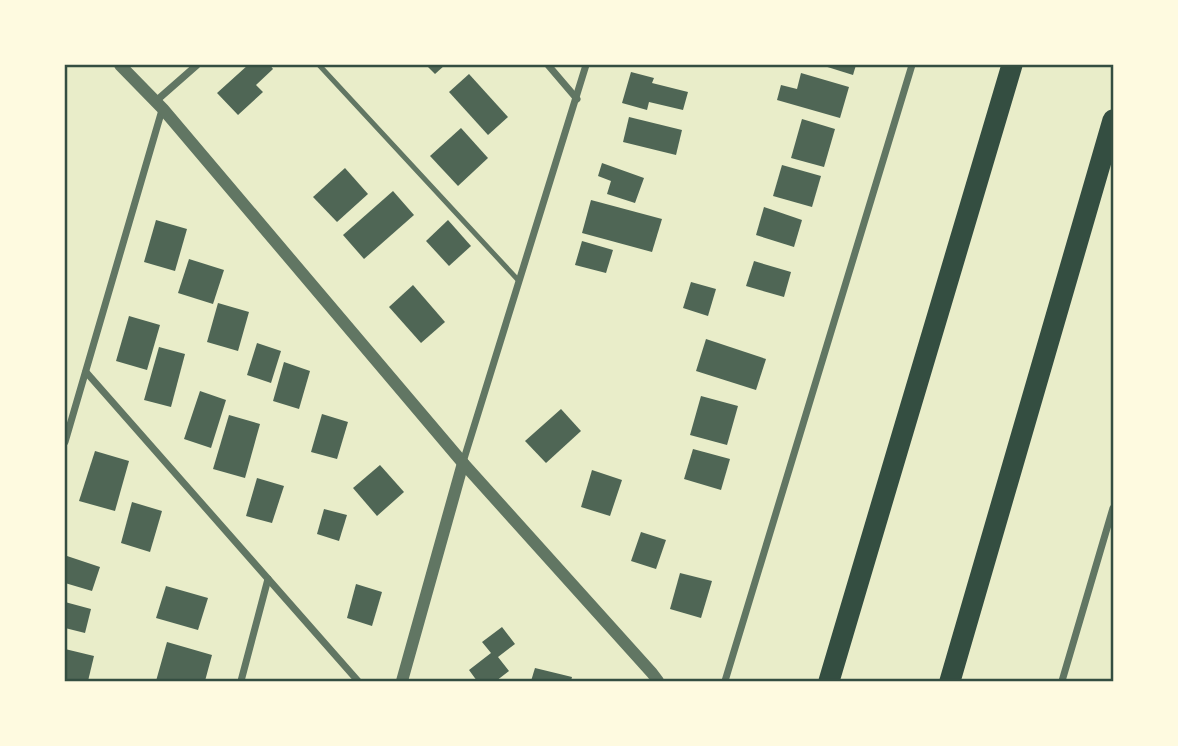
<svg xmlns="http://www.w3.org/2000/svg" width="1178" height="746" viewBox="0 0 1178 746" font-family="'Exo 2',sans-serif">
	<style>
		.building { fill: #4f6655 }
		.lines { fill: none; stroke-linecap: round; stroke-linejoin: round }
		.service { stroke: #617663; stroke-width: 5 }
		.minor { stroke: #617663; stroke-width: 7 }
		.tertiary { stroke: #617663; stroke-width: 12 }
		.motorway { stroke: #344e41; stroke-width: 21 }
		.neatline { fill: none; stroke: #344e41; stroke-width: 2.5 }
	</style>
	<rect width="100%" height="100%" fill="#e9edc9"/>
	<!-- building -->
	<g class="building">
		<path d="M248,65H270L273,69L256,85L263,92L238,115L217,93Z"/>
		<path d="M426,65H445L435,74Z"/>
		<path d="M821,65H856L853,75Z"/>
		<path d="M631,72L654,78L652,83L688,92L683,110L649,102L647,110L622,103Z"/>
		<path d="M801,73L849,87L840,118L777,100L781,85L797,89Z"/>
		<path d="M469,74L508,117L488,135L449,92Z"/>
		<path d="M629,117L682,130L676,155L623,142Z"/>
		<path d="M802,119L835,129L824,167L791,158Z"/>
		<path d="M461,128L488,158L458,186L430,156Z"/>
		<path d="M602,163L644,178L635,203L607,194L611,181L598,176Z"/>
		<path d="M782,165L821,176L812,207L773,196Z"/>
		<path d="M345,168L368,194L337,222L313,197Z"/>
		<path d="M393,191L414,215L364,259L343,235Z"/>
		<path d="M591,200L662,219L652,252L582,233Z"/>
		<path d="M764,207L802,220L794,247L756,235Z"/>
		<path d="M156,220L187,229L175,271L144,262Z"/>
		<path d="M448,220L471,246L449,266L426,241Z"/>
		<path d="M582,241L613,250L606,273L575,265Z"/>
		<path d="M189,259L224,270L213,304L178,293Z"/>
		<path d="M754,261L791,272L784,297L746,286Z"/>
		<path d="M691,282L716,289L708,316L683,308Z"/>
		<path d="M413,285L445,322L421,343L389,307Z"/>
		<path d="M218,303L249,312L238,351L207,342Z"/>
		<path d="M129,316L160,325L147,370L116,361Z"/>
		<path d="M706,339L766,359L756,390L696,371Z"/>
		<path d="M257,343L281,351L271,383L247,375Z"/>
		<path d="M159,347L185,354L171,407L144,400Z"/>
		<path d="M284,362L310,371L299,409L273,401Z"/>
		<path d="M200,391L226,400L211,448L184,439Z"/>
		<path d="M701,396L738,406L727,445L690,435Z"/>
		<path d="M561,409L581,431L546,463L525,441Z"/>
		<path d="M322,414L348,422L337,459L311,452Z"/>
		<path d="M229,415L260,424L245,478L213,469Z"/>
		<path d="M693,449L730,459L721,490L684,479Z"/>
		<path d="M95,451L129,461L115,511L79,501Z"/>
		<path d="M380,465L404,492L377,516L353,488Z"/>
		<path d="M592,470L622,480L610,516L581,507Z"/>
		<path d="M257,478L284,486L272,523L246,516Z"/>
		<path d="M132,502L162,511L150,552L121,543Z"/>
		<path d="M324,509L347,515L339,541L317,534Z"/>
		<path d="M641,532L666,540L656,569L631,561Z"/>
		<path d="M67,556L100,567L92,591L65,583V563Z"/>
		<path d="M680,573L712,581L701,618L670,609Z"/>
		<path d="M356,584L382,592L372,626L347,618Z"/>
		<path d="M166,586L208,598L198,630L156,618Z"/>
		<path d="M65,602L91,609L85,633L65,628Z"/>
		<path d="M502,627L515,644L498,657L509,671L496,681H477L469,670L491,653L482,642Z"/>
		<path d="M167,642L212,655L205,681L197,679L196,681H156Z"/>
		<path d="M65,649L94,656L88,681H65Z"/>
		<path d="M535,668L572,677L571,681H531Z"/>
	</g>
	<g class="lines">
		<!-- service -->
		<path class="service" d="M319,65L519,281"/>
		<!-- minor -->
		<g class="minor">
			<path d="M548,65L577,99"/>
			<path d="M156,101L197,65"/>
			<path d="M86,372L358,681"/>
			<path d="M65,442L162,110"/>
			<path d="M463,462L586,65"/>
			<path d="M241,681L268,579"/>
			<path d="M725,681L912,65"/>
			<path d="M1062,681L1113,508"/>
		</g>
		<!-- tertiary -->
		<g class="tertiary">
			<path d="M120,65L163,109L463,463L652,673L658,681"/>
			<path d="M402,681L463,463"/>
		</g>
		<!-- motorway -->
		<g class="motorway">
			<path d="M829,681L1012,65"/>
			<path d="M950,681L1113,120"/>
		</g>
	</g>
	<!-- border -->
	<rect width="1178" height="746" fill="none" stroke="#fefae0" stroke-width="133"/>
	<rect x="66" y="66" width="1046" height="614" class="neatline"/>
</svg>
